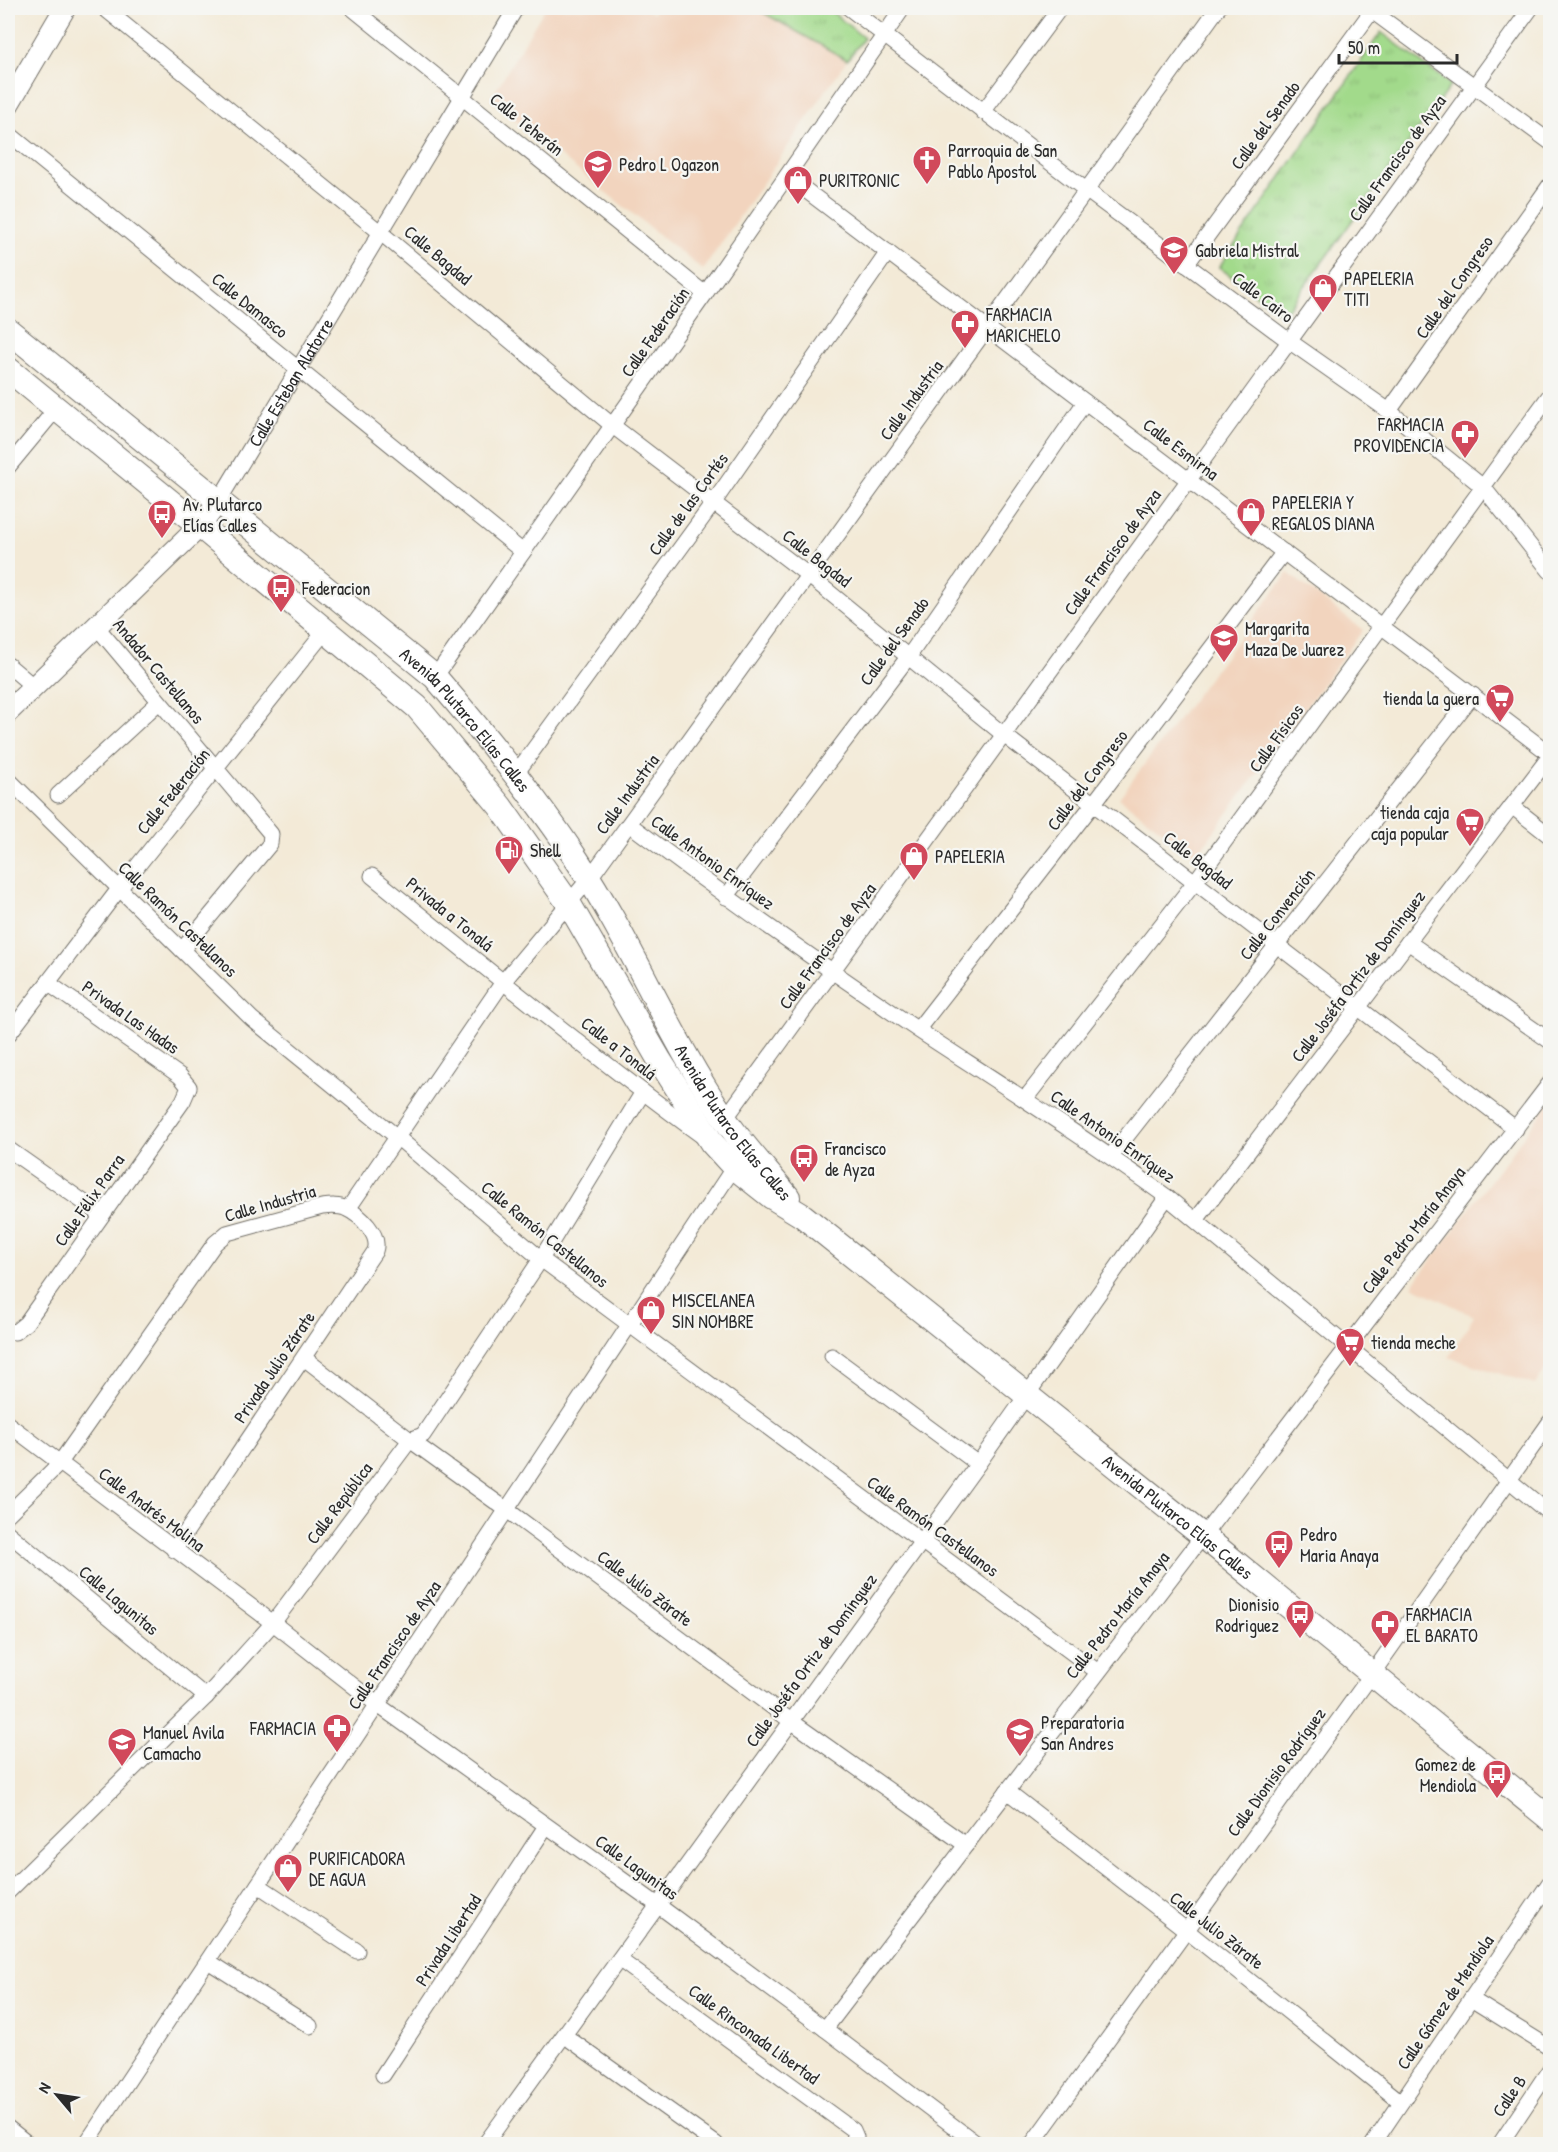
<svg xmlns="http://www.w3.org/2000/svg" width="1558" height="2152" viewBox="0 0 1558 2152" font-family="'Patrick Hand',sans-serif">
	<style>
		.built { fill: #f2d4be }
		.park { fill: url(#park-tufts); stroke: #66825b; stroke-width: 1.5 }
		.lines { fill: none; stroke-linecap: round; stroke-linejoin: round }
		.street-casing { stroke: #716e67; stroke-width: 17 }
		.secondary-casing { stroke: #716e67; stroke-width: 23 }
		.primary-casing { stroke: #716e67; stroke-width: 26 }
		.street { stroke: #fff; stroke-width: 15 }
		.secondary { stroke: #fff; stroke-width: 21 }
		.primary { stroke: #fff; stroke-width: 24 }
		.labels { text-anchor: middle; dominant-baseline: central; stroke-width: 4.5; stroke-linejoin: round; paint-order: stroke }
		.street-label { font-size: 18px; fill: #2b2b2b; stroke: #f6f6f2 }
		.poi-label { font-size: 18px; fill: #2b2b2b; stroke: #f6f6f2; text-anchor: start }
	</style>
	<defs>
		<pattern id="park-tufts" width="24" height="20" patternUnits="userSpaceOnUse" patternTransform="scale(1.5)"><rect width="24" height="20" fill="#a2da8b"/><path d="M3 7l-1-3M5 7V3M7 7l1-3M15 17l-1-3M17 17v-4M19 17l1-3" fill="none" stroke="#8cbb78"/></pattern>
	</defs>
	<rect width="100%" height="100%" fill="#f6f6f2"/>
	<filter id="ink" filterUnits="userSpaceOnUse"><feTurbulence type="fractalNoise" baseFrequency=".0167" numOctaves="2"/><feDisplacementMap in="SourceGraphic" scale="12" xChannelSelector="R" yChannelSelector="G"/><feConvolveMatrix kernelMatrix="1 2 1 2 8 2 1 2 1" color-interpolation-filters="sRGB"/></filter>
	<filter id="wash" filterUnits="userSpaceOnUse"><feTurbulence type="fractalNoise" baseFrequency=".008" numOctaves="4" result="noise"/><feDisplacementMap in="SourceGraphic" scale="24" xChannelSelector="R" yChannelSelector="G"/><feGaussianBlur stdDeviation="1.35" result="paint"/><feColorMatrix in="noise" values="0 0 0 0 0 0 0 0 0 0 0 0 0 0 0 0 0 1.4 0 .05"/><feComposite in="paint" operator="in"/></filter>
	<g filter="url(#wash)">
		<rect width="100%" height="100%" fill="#f3ead7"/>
		<!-- built -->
		<g class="built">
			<path d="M545,8H643L653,13L657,8H755L847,60L703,270L490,100Z"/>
			<path d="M1288,573L1363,630L1196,856L1119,798Z"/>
			<path d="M1550,1101V1363L1535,1385L1449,1357L1474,1316L1412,1286Z"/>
		</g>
		<!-- park -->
		<g class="park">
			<path d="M755,8H827L864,38L847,60Z"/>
			<path d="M1381,32L1451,85L1283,316L1219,267Z"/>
		</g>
	</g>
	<g filter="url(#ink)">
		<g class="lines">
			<!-- street casing -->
			<g class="street-casing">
				<g id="street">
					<path d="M104,8L381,233L613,426L808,575L1004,735L1516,1129"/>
					<path d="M352,8L705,294"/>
					<path d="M849,8L1086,190L1289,341L1389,411L1483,487L1550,571"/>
					<path d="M1368,8L1550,142"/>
					<path d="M983,112L1060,8"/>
					<path d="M8,133L523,552"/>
					<path d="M787,176L1550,754"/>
					<path d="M1186,265L1374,8"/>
					<path d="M1389,411L1550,185"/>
					<path d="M8,467L56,409"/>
					<path id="s1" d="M218,502L516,8"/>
					<path d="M96,626L271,834L270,844L182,950"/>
					<path d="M8,665L34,687"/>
					<path d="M435,677L705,294L903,8"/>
					<path d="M515,775L714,502L888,252"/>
					<path d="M8,779L252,1019L397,1137L541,1259L1098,1672"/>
					<path d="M58,795L159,702"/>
					<path d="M1512,806L1550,836"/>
					<path d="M629,824C723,895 820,964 918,1030C1002,1085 1086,1138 1167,1197L1550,1514"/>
					<path d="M372,876C481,964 589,1053 702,1136"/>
					<path d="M726,897L909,656L1085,402"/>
					<path d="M1408,942L1550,1041"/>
					<path d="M918,1029L1094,803L1284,552"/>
					<path d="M8,1035L119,889L326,630"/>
					<path d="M1025,1099L1195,882L1550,395"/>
					<path d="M725,1119L1531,8"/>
					<path d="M8,1149L102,1215"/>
					<path d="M1111,1156L1473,695"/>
					<path d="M348,1209L503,982L589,879L1218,8"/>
					<path d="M1196,1220L1550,756"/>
					<path d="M8,1331L15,1332L26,1323L183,1101L189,1087L180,1076L48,983"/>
					<path d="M832,1356L978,1464"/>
					<path d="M304,1358L410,1440L507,1510L791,1721L966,1845"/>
					<path d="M8,1424L273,1623L378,1705L659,1906L825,2029L977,2144"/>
					<path d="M8,1514L59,1464L215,1243L227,1233L322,1207C330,1206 339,1205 347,1209C360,1215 381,1235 375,1251L174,1550"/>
					<path d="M8,1533L206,1697"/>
					<path d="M1007,1791L1186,1930L1401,2102"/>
					<path d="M258,1885L357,1951"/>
					<path d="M8,1892L206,1697L273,1623L410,1440L423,1435L541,1259L643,1092"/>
					<path d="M620,1960L853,2130L856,2137L854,2144"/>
					<path d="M208,1961L310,2026"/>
					<path d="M1471,1999L1550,2048"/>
					<path d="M825,2029L1550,1083"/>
					<path d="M565,2036L716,2144"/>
					<path d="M383,2075L546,1826"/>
					<path d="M8,2128L28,2144"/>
					<path d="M86,2144L734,1167"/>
					<path d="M485,2144L978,1464L1167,1197"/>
					<path d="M1032,2144L1372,1674L1550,1422"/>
					<path d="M1373,2144L1550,1882"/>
					<path d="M1500,2144L1550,2069"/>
				</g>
			</g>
			<!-- secondary casing -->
			<g class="secondary-casing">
				<g id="secondary">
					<path d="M8,105L65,8"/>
					<path d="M8,712L200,526L218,502"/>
				</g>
			</g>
			<!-- primary casing -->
			<g class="primary-casing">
				<g id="primary">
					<path id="s2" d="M8,330L435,677C485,735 535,796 577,860C632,943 669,1037 725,1119C744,1147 767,1171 788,1197"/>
					<path id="s3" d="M8,369L200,526L417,707L500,806L569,904L660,1061L712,1143L734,1167L772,1197L803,1216L1203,1536L1550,1819"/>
				</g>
			</g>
			<!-- street -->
			<use href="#street" class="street"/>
			<!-- secondary -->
			<use href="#secondary" class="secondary"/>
			<!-- primary -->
			<use href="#primary" class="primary"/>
		</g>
	</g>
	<!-- icons -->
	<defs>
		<g id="church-pin" transform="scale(1.5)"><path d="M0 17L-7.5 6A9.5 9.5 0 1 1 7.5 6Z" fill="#d1495b" stroke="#f6f6f2"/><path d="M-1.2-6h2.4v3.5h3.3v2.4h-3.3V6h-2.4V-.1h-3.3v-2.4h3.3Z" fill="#fff"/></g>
		<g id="school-pin" transform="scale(1.5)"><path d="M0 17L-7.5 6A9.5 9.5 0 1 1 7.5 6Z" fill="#d1495b" stroke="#f6f6f2"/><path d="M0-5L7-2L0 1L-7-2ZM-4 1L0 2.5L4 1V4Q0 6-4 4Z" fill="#fff"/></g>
		<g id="shop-pin" transform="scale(1.5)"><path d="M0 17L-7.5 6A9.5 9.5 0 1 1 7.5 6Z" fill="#d1495b" stroke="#f6f6f2"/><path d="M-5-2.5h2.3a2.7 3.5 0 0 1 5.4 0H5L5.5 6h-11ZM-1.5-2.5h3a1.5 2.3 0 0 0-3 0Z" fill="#fff"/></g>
		<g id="pharmacy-pin" transform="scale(1.5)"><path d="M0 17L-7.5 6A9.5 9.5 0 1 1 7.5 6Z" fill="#d1495b" stroke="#f6f6f2"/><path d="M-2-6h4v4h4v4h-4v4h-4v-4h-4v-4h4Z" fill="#fff"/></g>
		<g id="bus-pin" transform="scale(1.5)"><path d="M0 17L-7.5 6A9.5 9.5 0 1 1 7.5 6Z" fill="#d1495b" stroke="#f6f6f2"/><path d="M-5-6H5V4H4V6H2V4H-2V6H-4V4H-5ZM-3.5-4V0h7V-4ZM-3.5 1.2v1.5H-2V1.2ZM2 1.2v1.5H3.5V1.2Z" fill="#fff"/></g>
		<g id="supermarket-pin" transform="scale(1.5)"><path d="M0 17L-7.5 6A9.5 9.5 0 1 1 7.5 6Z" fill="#d1495b" stroke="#f6f6f2"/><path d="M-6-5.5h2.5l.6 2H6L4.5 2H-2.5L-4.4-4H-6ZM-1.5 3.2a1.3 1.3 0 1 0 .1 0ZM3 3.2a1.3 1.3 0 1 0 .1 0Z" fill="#fff"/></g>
		<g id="fuel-pin" transform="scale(1.5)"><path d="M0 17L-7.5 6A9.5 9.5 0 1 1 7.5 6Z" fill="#d1495b" stroke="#f6f6f2"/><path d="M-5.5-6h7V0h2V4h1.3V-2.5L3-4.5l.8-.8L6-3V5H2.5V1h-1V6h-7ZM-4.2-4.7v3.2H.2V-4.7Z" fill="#fff"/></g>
		<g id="university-pin" transform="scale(1.5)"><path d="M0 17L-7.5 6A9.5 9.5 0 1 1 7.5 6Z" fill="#d1495b" stroke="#f6f6f2"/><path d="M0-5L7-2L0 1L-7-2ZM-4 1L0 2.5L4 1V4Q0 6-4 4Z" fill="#fff"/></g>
	</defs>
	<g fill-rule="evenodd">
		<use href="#church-pin" x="927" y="160"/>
		<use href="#school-pin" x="598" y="164"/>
		<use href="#shop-pin" x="798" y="180"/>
		<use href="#school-pin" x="1174" y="250"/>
		<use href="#shop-pin" x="1323" y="288"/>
		<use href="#pharmacy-pin" x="965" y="324"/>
		<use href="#pharmacy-pin" x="1465" y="434"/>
		<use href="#shop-pin" x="1251" y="512"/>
		<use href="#bus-pin" x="162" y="514"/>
		<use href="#bus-pin" x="281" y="588"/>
		<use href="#school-pin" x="1224" y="638"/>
		<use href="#supermarket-pin" x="1500" y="698"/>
		<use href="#supermarket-pin" x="1470" y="822"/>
		<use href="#fuel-pin" x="509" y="850"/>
		<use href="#shop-pin" x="914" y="856"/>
		<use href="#bus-pin" x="804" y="1158"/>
		<use href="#shop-pin" x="651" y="1310"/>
		<use href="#supermarket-pin" x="1350" y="1342"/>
		<use href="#bus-pin" x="1279" y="1544"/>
		<use href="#bus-pin" x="1300" y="1614"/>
		<use href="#pharmacy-pin" x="1385" y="1624"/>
		<use href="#pharmacy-pin" x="337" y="1728"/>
		<use href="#university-pin" x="1020" y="1732"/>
		<use href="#school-pin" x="122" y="1742"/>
		<use href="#bus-pin" x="1497" y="1774"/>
		<use href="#shop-pin" x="288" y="1868"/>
	</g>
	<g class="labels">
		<!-- street labels -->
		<g class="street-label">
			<text transform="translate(527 124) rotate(39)">Calle Teherán</text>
			<text transform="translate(1265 125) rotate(-54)">Calle del Senado</text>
			<text transform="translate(1397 158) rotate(-54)">Calle Francisco de Ayza</text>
			<text transform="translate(438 255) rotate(40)">Calle Bagdad</text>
			<text transform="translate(1454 287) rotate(-55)">Calle del Congreso</text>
			<text transform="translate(1263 297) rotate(37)">Calle Cairo</text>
			<text transform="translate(250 305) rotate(39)">Calle Damasco</text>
			<text transform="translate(655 332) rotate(-55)">Calle Federación</text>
			<text stroke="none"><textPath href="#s1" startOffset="140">Calle Esteban Alatorre</textPath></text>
			<text transform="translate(911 400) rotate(-54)">Calle Industria</text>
			<text transform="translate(1181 449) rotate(37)">Calle Esmirna</text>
			<text transform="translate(688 504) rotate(-54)">Calle de las Cortés</text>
			<text transform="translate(1112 552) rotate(-54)">Calle Francisco de Ayza</text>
			<text transform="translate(817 558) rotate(38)">Calle Bagdad</text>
			<text transform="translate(894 641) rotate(-54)">Calle del Senado</text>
			<text transform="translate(159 671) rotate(50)">Andador Castellanos</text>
			<text stroke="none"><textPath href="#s2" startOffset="602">Avenida Plutarco Elías Calles</textPath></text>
			<text transform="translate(1276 738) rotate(-54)">Calle Físicos</text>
			<text transform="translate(1087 780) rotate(-53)">Calle del Congreso</text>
			<text transform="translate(173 791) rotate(-51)">Calle Federación</text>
			<text transform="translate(627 794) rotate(-54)">Calle Industria</text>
			<text transform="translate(1198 860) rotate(38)">Calle Bagdad</text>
			<text transform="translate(713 862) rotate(36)">Calle Antonio Enríquez</text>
			<text transform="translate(450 914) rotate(39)">Privada a Tonalá</text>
			<text transform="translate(1277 914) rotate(-52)">Calle Convención</text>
			<text transform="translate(178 919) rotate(44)">Calle Ramón Castellanos</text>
			<text transform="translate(827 946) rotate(-54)">Calle Francisco de Ayza</text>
			<text transform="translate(1358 976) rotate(-53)">Calle Joséfa Ortiz de Domínguez</text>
			<text transform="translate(131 1017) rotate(35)">Privada Las Hadas</text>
			<text transform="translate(619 1048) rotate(38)">Calle a Tonalá</text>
			<text stroke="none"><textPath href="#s2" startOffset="1088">Avenida Plutarco Elías Calles</textPath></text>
			<text transform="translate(1113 1136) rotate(35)">Calle Antonio Enríquez</text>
			<text transform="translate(89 1200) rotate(-55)">Calle Félix Parra</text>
			<text transform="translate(270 1203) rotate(-16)">Calle Industria</text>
			<text transform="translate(1413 1230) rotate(-52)">Calle Pedro María Anaya</text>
			<text transform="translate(545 1234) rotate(39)">Calle Ramón Castellanos</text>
			<text transform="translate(274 1367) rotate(-56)">Privada Julio Zárate</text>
			<text transform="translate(339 1503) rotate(-53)">Calle República</text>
			<text transform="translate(152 1509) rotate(37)">Calle Andrés Molina</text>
			<text stroke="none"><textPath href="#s3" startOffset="1656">Avenida Plutarco Elías Calles</textPath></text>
			<text transform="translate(933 1526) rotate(36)">Calle Ramón Castellanos</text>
			<text transform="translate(645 1588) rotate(37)">Calle Julio Zárate</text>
			<text transform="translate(119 1600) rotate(40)">Calle Lagunitas</text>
			<text transform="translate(1117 1615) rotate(-52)">Calle Pedro María Anaya</text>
			<text transform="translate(394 1645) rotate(-56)">Calle Francisco de Ayza</text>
			<text transform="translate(811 1660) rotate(-54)">Calle Joséfa Ortiz de Domínguez</text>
			<text transform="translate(1276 1772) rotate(-54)">Calle Dionisio Rodríguez</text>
			<text transform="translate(637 1867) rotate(36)">Calle Lagunitas</text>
			<text transform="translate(1217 1930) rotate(38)">Calle Julio Zárate</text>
			<text transform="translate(448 1940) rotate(-57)">Privada Libertad</text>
			<text transform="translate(1445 2002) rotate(-56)">Calle Gómez de Mendiola</text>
			<text transform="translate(754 2034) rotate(36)">Calle Rinconada Libertad</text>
			<text transform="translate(1509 2096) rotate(-56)">Calle B</text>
		</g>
		<!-- poi labels -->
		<g class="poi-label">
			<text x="948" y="150">Parroquia de San<tspan x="948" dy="21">Pablo Apostol</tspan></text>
			<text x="619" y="164">Pedro L Ogazon</text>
			<text x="819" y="180">PURITRONIC</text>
			<text x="1195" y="250">Gabriela Mistral</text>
			<text x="1344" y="278">PAPELERIA<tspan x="1344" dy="21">TITI</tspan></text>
			<text x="986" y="314">FARMACIA<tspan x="986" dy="21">MARICHELO</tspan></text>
			<text x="1444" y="424" text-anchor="end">FARMACIA<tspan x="1444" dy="21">PROVIDENCIA</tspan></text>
			<text x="1272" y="502">PAPELERIA Y<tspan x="1272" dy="21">REGALOS DIANA</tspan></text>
			<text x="183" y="504">Av. Plutarco<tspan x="183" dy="21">Elías Calles</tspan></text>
			<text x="302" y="588">Federacion</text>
			<text x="1245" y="628">Margarita<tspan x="1245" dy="21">Maza De Juarez</tspan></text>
			<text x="1479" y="698" text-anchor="end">tienda la guera</text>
			<text x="1449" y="812" text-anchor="end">tienda caja<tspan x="1449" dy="21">caja popular</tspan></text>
			<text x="530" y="850">Shell</text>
			<text x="935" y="856">PAPELERIA</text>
			<text x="825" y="1148">Francisco<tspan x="825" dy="21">de Ayza</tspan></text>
			<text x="672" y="1300">MISCELANEA<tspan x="672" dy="21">SIN NOMBRE</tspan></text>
			<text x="1371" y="1342">tienda meche</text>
			<text x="1300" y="1534">Pedro<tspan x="1300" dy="21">Maria Anaya</tspan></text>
			<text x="1279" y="1604" text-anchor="end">Dionisio<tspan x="1279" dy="21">Rodriguez</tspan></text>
			<text x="1406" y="1614">FARMACIA<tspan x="1406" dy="21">EL BARATO</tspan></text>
			<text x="1041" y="1722">Preparatoria<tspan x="1041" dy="21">San Andres</tspan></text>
			<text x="316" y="1728" text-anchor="end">FARMACIA</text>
			<text x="143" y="1732">Manuel Avila<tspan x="143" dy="21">Camacho</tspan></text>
			<text x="1476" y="1764" text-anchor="end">Gomez de<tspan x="1476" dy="21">Mendiola</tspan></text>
			<text x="309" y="1858">PURIFICADORA<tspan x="309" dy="21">DE AGUA</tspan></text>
		</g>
	</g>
	<!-- margin -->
	<rect width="1558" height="2152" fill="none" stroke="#f6f6f2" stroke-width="30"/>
	<!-- north arrow -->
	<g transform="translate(57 2095) rotate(299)" stroke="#f6f6f2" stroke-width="4.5" paint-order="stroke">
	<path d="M0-4.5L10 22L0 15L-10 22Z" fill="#2b2b2b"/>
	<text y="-9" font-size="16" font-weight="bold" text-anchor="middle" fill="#2b2b2b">N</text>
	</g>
	<!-- scale -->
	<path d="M1339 54v9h118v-9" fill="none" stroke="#2b2b2b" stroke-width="3"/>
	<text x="1348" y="54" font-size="18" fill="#2b2b2b" stroke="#f6f6f2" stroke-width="4.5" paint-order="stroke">50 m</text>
</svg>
